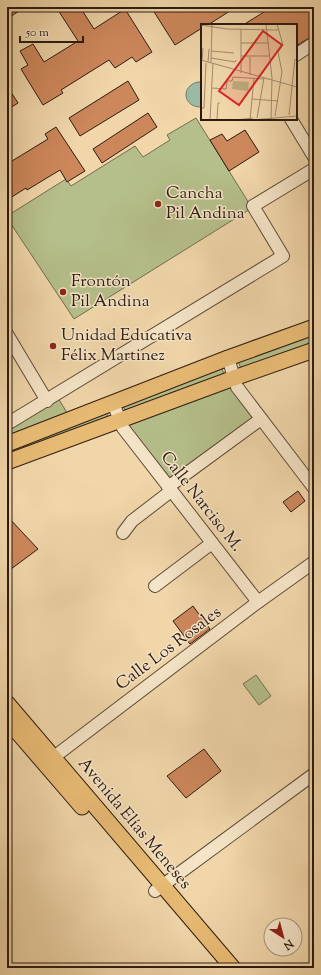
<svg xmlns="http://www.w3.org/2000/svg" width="321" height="975" viewBox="0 0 321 975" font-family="'Sorts Mill Goudy',serif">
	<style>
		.green { fill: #b5bf8b; stroke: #716d4e }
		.water { fill: #9ab9a7; stroke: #6e7a6b }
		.building { fill: #cc875b; stroke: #2d1b12 }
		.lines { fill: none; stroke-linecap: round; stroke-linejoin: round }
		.minor-casing { stroke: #5e4a38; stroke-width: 14 }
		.major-casing { stroke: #2d1b12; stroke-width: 17 }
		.minor { stroke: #f5e4c7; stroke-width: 12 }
		.major { stroke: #e8bb74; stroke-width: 15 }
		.poi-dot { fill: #8f2418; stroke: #f5e4c7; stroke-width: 1.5 }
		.labels { text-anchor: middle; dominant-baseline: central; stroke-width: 3; stroke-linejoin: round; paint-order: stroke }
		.poi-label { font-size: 17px; fill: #2d1b12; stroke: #f5e4c7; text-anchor: start }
		.street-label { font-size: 17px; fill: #2d1b12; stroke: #f5e4c7 }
		.inset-road { fill: none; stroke: #a28b6d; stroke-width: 1 }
		.view { fill: #d62828; fill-opacity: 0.15; stroke: #d62828; stroke-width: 2 }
		.inset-edge { fill: none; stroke: #2d1b12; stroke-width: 2 }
	</style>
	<rect width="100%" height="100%" fill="#f0d6a9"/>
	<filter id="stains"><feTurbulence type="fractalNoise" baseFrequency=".005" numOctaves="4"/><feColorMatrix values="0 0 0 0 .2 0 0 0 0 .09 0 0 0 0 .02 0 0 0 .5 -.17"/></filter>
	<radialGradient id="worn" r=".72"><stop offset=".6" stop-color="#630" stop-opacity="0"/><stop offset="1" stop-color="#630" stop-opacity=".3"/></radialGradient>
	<!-- green -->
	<g class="green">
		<path d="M196,118L252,208L74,319L7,218V216L66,179L71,186L135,146L143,157L170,140L167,135Z"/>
		<path d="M314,333V345L242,371L238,361Z"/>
		<path d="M221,367L225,376L126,413L122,403Z"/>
		<path d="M230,386L255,419L171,479L128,425Z"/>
		<path d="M58,398L69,416L7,440V429Z"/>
		<path d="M106,411L108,418L7,457V449Z"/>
		<path d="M256,675L271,696L259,705L243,684Z"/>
	</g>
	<!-- water -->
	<path class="water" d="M198,82H202V107C183,108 180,86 198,82Z"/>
	<!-- building -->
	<g class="building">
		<path d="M7,7H16L19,11L7,19Z"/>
		<path d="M56,7H80L94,29L125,9L152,52L136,62L132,57L115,68L109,60L61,90L63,93L43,105L21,69L28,65L20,51L33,44L44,62L78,41Z"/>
		<path d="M151,7H236L208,25H202V28L175,45Z"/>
		<path d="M272,7H314V35L296,46V25H243Z"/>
		<path d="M128,81L139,100L80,136L69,118Z"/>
		<path d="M7,86L18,103L7,110Z"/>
		<path d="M148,113L157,127L102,163L93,149Z"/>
		<path d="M56,127L85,171L67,182L60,170L27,190L26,188L7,200V164L48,139L45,134Z"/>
		<path d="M245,130L259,152L229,171L210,140L222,134L227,141Z"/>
		<path d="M298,491L305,501L291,512L283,502Z"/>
		<path d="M7,516L38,549L7,572Z"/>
		<path d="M193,606L210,629L190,644L173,621Z"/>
		<path d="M204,749L221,771L186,798L167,776Z"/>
	</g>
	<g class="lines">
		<!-- minor casing -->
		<g class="minor-casing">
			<g id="minor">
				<path d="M296,55L314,43"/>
				<path d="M291,119L314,157"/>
				<path d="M7,334L47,401"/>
				<path d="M228,358L237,387L314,488"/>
				<path d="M113,403L123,428L258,602"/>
				<path d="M7,424L283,256L253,206L314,169"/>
				<path d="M168,487L261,419"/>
				<path d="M123,533L132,521L171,491"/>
				<path d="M155,586L212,543"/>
				<path d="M46,763L258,602L314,562"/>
				<path d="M155,891L314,774"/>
			</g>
		</g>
		<!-- major casing -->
		<g class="major-casing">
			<g id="major">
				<path d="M7,444L228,358L314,327"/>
				<path d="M7,462L234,378L314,350"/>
				<path d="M7,703L233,968"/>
				<path d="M7,720L82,807"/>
			</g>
		</g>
		<!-- minor -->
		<use href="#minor" class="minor"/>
		<!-- major -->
		<use href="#major" class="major"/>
	</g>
	<!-- markers -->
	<g class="poi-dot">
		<circle cx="158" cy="204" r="4"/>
		<circle cx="63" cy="292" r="4"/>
		<circle cx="53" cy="346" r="4"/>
	</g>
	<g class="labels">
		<!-- poi labels -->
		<g class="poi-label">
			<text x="166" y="194">Cancha<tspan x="166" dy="20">Pil Andina</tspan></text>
			<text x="71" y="282">Frontón<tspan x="71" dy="20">Pil Andina</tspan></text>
			<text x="61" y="336">Unidad Educativa<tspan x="61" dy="20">Félix Martinez</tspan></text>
		</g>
		<!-- street labels -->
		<g class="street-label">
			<text transform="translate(201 502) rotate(52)">Calle Narciso M.</text>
			<text transform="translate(169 649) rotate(-37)">Calle Los Rosales</text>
			<text transform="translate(134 824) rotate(50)">Avenida Elías Meneses</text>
		</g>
	</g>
	<!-- overview -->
	<g transform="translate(201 24)">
		<rect width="96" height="96" fill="#f0d6a9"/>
		<path d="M32,57L48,58L47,67L31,65Z" fill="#b5bf8b"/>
		<path class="inset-road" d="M65,0L71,54L70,95M0,1L26,5L77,6M40,5V49M40,19H68M10,27L33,29M40,32H69M49,33V51M10,34L34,38L35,36M0,36L96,63M1,36L2,24M7,38L8,25M10,38L11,0M11,64L25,65L26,57H31L32,53L63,55M51,75L77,77M0,84H3L5,39M88,91L94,35M74,92L81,48L77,28L82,21L76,0M56,94L63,54M9,96L12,39M16,96L17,79H19M35,96L52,94M49,96L53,54M51,96L96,92"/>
		<path class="view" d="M62,7L81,21L38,81L18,67Z"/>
		<rect width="96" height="96" class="inset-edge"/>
	</g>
	<!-- margin -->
	<rect width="321" height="975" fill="none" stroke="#f0d6a9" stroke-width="24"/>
	<rect x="8" y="8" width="305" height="959" fill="none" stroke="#2d1b12" stroke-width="2"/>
	<rect x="12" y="12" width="297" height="951" fill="none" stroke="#2d1b12"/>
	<!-- north arrow -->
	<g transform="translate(283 937) rotate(144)"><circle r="19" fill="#f5e4c7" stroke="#a5947f"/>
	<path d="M0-3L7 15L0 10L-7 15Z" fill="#8f2418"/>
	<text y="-6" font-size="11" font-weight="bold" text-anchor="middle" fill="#2d1b12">N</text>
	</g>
	<!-- scale -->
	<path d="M20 36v6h63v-6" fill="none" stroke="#2d1b12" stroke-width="2"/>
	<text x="26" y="36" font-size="12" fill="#2d1b12" stroke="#f5e4c7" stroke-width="3" paint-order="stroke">50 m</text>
	<rect width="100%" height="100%" filter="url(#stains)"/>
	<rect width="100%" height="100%" fill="url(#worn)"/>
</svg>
